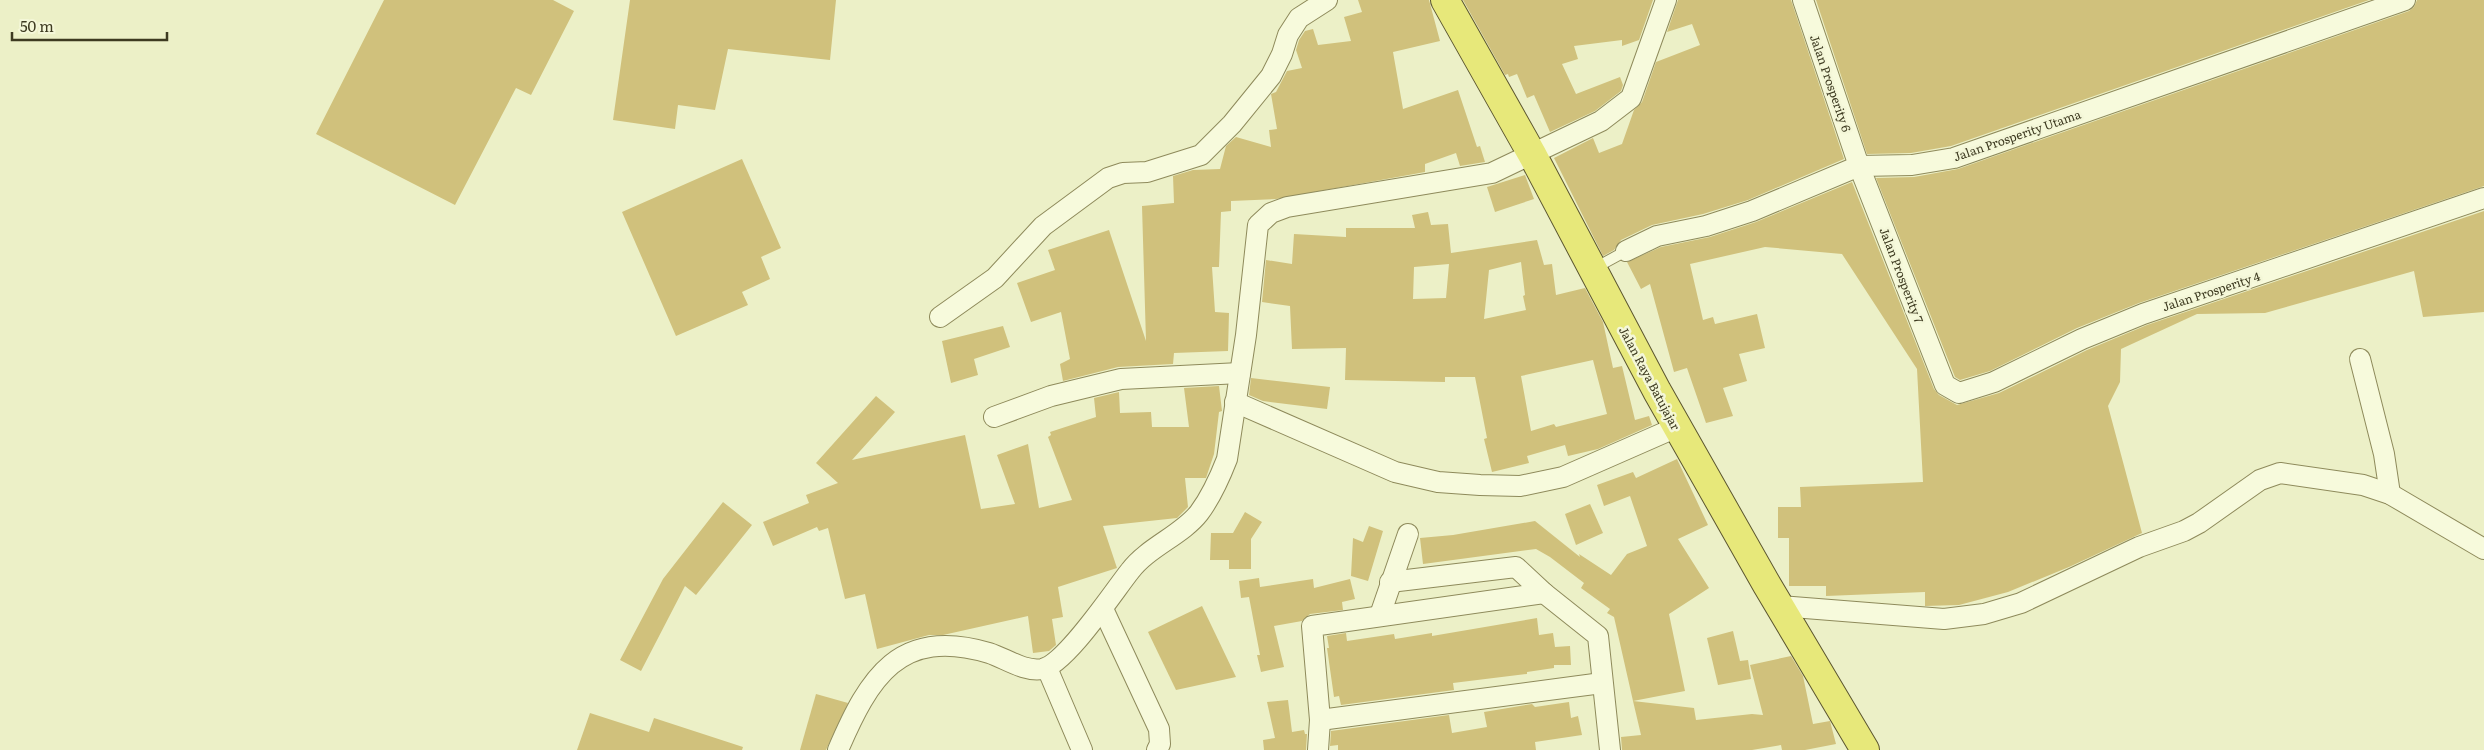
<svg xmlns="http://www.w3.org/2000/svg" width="2484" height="750" viewBox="0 0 2484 750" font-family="Literata,serif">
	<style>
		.building { fill: #d0c17c; fill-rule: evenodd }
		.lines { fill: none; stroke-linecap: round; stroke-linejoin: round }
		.service-casing { stroke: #8e8a5b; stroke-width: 12 }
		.minor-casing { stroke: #8e8a5b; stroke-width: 22 }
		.trunk-casing { stroke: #5c562f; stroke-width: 30 }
		.service { stroke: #f7fadc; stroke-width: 10 }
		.minor { stroke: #f7fadc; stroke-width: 20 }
		.trunk { stroke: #e7e87a; stroke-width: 28 }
		.labels { text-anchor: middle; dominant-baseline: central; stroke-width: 5; stroke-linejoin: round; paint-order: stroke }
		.street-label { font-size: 12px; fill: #3d3a20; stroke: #f4f7d8 }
	</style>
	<rect width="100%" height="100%" fill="#ecf0c7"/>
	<!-- building -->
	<g class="building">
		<path d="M384,0H553L574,11L531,95L516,88L455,205L316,134Z"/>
		<path d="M630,0H836L830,60L728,49L715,110L678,105L675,129L613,120Z"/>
		<path d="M1358,0H1429L1440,41L1393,52L1403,109L1458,90L1477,147L1480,146L1485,162L1460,166L1456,153L1425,164V172L1276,199L1231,201V211L1221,212L1219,267H1212L1215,312L1229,313L1228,351L1174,353L1173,364L1118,367L1063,381L1060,364L1070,359L1061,312L1031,322L1017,283L1055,270L1048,250L1109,230L1146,341L1142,206L1174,203L1173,176L1193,170L1220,169L1226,146L1236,137L1271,147L1269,130L1277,129L1271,94L1276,92L1287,71L1302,68L1296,50L1299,40L1305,31L1313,29L1318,45L1351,41L1344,17L1362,12Z"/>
		<path d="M1463,0H1653L1639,40L1622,46V40L1574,46L1578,59L1562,64L1576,94L1620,77L1623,85L1621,91L1595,111L1550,132L1534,95L1527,98L1517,74L1509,77L1508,74L1505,75Z"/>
		<path d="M1678,0H1791L1844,159L1748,200L1703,214L1652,225L1621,240L1614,250L1603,256L1554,158L1593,138L1599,153L1622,144L1634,110L1642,102L1656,62L1700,45L1692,24L1667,32Z"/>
		<path d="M1816,0H2369L1951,146L1911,153L1867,154Z"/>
		<path d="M2417,0H2484V186L2139,303L2077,328L1990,371L1960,380L1955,377L1876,178L1914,177L1958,169L2409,11L2414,7Z"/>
		<path d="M742,159L781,248L761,257L770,279L742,292L748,305L676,336L622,212Z"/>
		<path d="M1525,175L1534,199L1495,212L1487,187Z"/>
		<path d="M1852,182L1934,389L1939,395L1957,405L1999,393L2087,350L2147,325L2484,211V312L2423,317L2414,271L2265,313L2197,314L2121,349L2120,382L2108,406L2142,533L2069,567L2008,592L1959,605L1925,606V592L1826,596V586H1789V538H1778V507H1801L1800,487L1923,482L1917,369L1842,254L1765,247L1690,264L1703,320L1713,317L1715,324L1757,314L1765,348L1739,354L1747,381L1723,388L1733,416L1706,423L1687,368L1674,372L1650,284L1641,289L1627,262L1661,247L1710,237L1756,222Z"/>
		<path d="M1428,212L1431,225L1448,224L1451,253L1537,240L1544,265L1552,264L1556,295L1585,288L1603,322L1613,368L1622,366L1635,420L1649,416L1652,425L1598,449L1568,456L1565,445L1527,456L1529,463L1492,472L1484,439L1487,438L1475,377H1445V382L1345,380L1346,348L1292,349L1290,306L1262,302L1266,260L1292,264L1294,234L1346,237V228H1415L1412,215ZM1521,262L1525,295L1523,296L1526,310L1484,319L1489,270ZM1449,264L1446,298L1413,299L1414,267ZM1593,360L1607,414L1556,427L1554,424L1531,431L1521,376Z"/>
		<path d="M1003,326L1010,347L974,359L978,375L951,383L942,341Z"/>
		<path d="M1251,378L1330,387L1327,409L1263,401L1249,395Z"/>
		<path d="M1219,386L1222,411L1219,412L1214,454L1206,478H1185L1188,507L1177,518L1103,526L1117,568L1058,587L1063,617L1052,619L1056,645L1049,651L1033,653L1028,616L943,635H929L877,649L865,594L845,599L828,528L819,531L817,527L773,546L763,522L809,503L806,495L838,483L816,463L876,396L895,412L852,460L965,435L981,509L1015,504L997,455L1028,444L1039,508L1072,500L1048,437L1051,435L1050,432L1096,417L1094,398L1119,392L1120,413L1151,412L1152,427H1189L1184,388Z"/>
		<path d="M1677,459L1708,525L1678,539L1709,588L1669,614L1685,691L1633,701L1614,617L1607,613L1610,609L1581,588L1584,583L1550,557L1536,549L1423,564L1420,538L1453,535L1535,521L1580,557L1579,554L1611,575L1627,554L1647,546L1630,496L1604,506L1597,485L1633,472L1636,478Z"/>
		<path d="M723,502L752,525L696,595L685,586L641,671L620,660L663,579Z"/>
		<path d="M1590,504L1603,533L1576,545L1565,514Z"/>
		<path d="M1245,512L1262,522L1251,539V569H1229V560H1210L1211,533H1233Z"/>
		<path d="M1369,526L1383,531L1368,581L1351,576L1353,538L1363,542Z"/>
		<path d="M1259,578L1260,587L1313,579L1314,588L1350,579L1355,599L1342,602L1343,610L1310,614L1302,621L1274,626L1284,667L1261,672L1257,655H1260L1249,597L1241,598L1239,581Z"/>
		<path d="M1202,606L1236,677L1176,690L1148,632Z"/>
		<path d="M1537,618L1539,635L1553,633L1555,647L1570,646L1571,665H1554V668L1527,672V674L1453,683L1454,690L1341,705L1339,696L1334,697L1327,648H1329L1327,636L1346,633L1347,641L1394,634L1395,639L1432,633V636Z"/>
		<path d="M1733,631L1740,661L1748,660L1751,679L1718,685L1707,638Z"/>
		<path d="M1791,656L1803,676L1813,724L1830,721L1836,744L1805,750H1782L1781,745L1752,750H1622L1621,737L1641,735L1633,701L1694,708L1696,720L1752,714L1763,715L1750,665Z"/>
		<path d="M816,694L848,703L826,750H800Z"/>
		<path d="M1288,700L1292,732L1304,730L1305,734H1307L1306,750H1264L1263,740L1275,738L1267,702Z"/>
		<path d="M1569,702L1571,718L1578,716L1582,735L1535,742L1536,750H1338V745L1330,746L1331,731L1449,715L1452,733L1487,727L1484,712L1532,704L1535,707Z"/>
		<path d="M590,713L649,732L654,718L743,747L742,750H577Z"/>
	</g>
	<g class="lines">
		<!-- service casing -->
		<g class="service-casing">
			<path id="service" d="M1593,269L1626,251"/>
		</g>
		<!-- minor casing -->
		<g class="minor-casing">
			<g id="minor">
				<path d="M1803,0L1859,166L1945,385L1959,393L1994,382L2082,339L2143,314L2484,198"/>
				<path d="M1626,251L1657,236L1706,226L1752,211L1859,166L1912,165L1954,158L2405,0"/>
				<path d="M940,317L995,278L1043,226L1108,178L1123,173L1147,172L1201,155L1232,124L1271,76L1282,54L1288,35L1299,18L1327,0"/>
				<path d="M2360,359L2384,454L2390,494"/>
				<path d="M1235,402L1395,472L1438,482L1480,485L1520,486L1563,477L1677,427"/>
				<path d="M994,417L1051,396L1121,379L1240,373"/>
				<path d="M1390,582L1516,567L1544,593L1598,636L1610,750"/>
				<path d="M1780,606L1944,619L1984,614L2021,603L2139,547L2184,531L2199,523L2260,480L2280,473L2363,485L2390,494L2484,549"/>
				<path d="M1103,609L1159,729L1160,744L1157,750"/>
				<path d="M1380,615L1408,534"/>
				<path d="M1047,668L1082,750"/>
				<path d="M1320,720L1602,683"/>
				<path d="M838,750C869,678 899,626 989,653C1005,658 1024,672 1042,669C1066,664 1114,591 1130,571C1148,547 1182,535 1199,513C1211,497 1220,477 1227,459L1246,335L1258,225L1271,213L1287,207L1492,173L1601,121L1631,98L1666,0"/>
				<path d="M1318,750L1320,720L1312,626L1544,593"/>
			</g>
		</g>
		<!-- trunk casing -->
		<g class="trunk-casing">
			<path id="trunk" d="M1445,0L1533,156L1657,391L1767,585L1865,750"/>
		</g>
		<!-- service -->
		<use href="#service" class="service"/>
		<!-- minor -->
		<use href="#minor" class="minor"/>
		<!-- trunk -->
		<use href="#trunk" class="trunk"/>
	</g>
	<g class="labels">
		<!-- street labels -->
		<g class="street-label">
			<text transform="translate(1831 83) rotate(71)">Jalan Prosperity 6</text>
			<text transform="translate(2017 135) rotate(-19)">Jalan Prosperity Utama</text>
			<text transform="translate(1902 275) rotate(69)">Jalan Prosperity 7</text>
			<text transform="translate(2211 291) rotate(-18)">Jalan Prosperity 4</text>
			<text transform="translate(1650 378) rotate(62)">Jalan Raya Batujajar</text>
		</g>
	</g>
	<!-- scale -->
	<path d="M12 32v8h155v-8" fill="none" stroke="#3d3a20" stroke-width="2.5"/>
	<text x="20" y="32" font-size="15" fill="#3d3a20" stroke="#f4f7d8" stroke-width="4" paint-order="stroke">50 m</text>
</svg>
